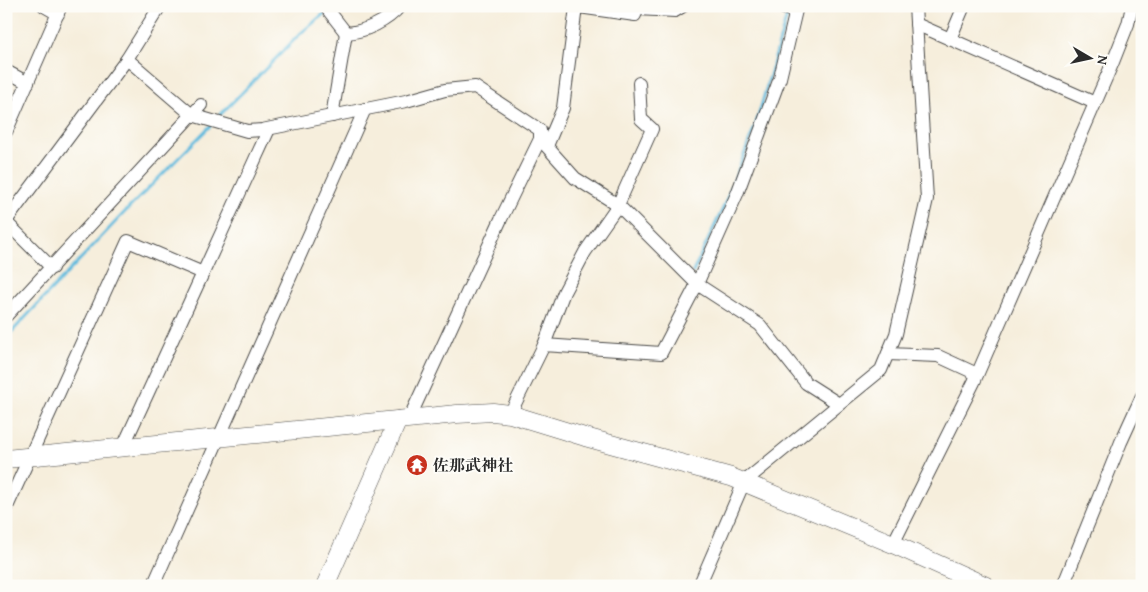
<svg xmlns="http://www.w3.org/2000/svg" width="1148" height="592" viewBox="0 0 1148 592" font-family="'Gentium Book Plus','Noto Serif JP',serif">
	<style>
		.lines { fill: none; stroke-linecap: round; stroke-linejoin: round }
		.stream { stroke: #61bbde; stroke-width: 3 }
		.street-casing { stroke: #494846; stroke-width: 14 }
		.secondary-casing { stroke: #494846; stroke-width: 19 }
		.street { stroke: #fff; stroke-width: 12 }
		.secondary { stroke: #fff; stroke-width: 18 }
		.labels { text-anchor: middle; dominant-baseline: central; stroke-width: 4; stroke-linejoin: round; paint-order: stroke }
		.poi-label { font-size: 16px; font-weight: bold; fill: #2b2b2b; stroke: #fdfcf7; text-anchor: start }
	</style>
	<rect width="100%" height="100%" fill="#fdfcf7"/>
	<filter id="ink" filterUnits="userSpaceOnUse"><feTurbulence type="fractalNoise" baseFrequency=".02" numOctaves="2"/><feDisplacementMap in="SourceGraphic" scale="10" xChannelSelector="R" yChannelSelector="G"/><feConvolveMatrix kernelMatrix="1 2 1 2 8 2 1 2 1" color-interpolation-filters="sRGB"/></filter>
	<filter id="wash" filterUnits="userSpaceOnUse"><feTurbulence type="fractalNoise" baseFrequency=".0096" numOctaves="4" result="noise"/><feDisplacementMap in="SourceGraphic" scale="20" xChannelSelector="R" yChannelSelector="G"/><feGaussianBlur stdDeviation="1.12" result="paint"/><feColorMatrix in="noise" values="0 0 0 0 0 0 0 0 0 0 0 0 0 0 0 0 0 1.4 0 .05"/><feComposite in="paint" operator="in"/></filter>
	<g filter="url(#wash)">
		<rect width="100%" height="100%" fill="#f6eedc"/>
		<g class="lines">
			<!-- stream -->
			<g class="stream">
				<path d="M216,119L300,34L326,12"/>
				<path d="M693,272L724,206L756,124L788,12"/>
				<path d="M6,338L123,214L212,124"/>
			</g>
		</g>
	</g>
	<g filter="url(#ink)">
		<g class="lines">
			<!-- street casing -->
			<g class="street-casing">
				<g id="street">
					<path d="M44,6L58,14"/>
					<path d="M325,6L346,33C365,32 388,21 400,6"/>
					<path d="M572,6L635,15L638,6"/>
					<path d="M778,6L795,12"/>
					<path d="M637,9L675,11L683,6"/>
					<path d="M916,24L1095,103"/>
					<path d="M950,39L964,6"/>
					<path d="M127,59L192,115L247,131L262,130L406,101L445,90L475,87L540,130V139L501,219L409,419"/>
					<path d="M6,71L28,83"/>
					<path d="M332,116L346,33"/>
					<path d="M6,132L61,6"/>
					<path d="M540,139L575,178L618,205L697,284L760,325L806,383L839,404"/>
					<path d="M547,146L563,108L576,7"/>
					<path d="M6,221L127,59L160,6"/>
					<path d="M6,222L52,268"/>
					<path d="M203,273L269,129"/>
					<path d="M6,316L201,105"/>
					<path d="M544,345L564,292L585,252L618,205L652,129L641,119L639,83"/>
					<path d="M888,354L938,356L977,374"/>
					<path d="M510,414L544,345L661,353L697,284L737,194L780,78L797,6"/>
					<path d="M6,509L128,241L203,273L123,447"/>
					<path d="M893,544L974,382L1113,62L1128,24L1132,6"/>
					<path d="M153,586L365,109"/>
					<path d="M699,586L744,482L881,370L896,334L927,199L915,6"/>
					<path d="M1063,586L1121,442L1142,396"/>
				</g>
			</g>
			<!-- secondary casing -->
			<g class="secondary-casing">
				<g id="secondary">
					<path d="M6,459L457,414L493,412L510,414L585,437L731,477L893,544L986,586"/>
					<path d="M325,586L398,420"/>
				</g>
			</g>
			<!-- street -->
			<use href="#street" class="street"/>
			<!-- secondary -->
			<use href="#secondary" class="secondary"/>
		</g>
	</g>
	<!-- icons -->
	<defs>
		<g id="temple-disc" transform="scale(1.125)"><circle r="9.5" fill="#c8321e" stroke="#fdfcf7"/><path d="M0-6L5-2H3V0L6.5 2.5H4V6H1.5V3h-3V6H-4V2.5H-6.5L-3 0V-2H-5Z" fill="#fff"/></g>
	</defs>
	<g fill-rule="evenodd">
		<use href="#temple-disc" x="417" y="465"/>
	</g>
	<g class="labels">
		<!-- poi labels -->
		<g class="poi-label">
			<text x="433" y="465">佐那武神社</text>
		</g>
	</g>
	<!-- margin -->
	<rect width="1148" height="592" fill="none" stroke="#fdfcf7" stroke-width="25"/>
	<!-- north arrow -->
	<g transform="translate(1090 58) rotate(99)" stroke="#fdfcf7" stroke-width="4" paint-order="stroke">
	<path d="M0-4L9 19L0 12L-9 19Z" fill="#2b2b2b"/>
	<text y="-8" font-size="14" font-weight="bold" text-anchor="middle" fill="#2b2b2b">N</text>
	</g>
</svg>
